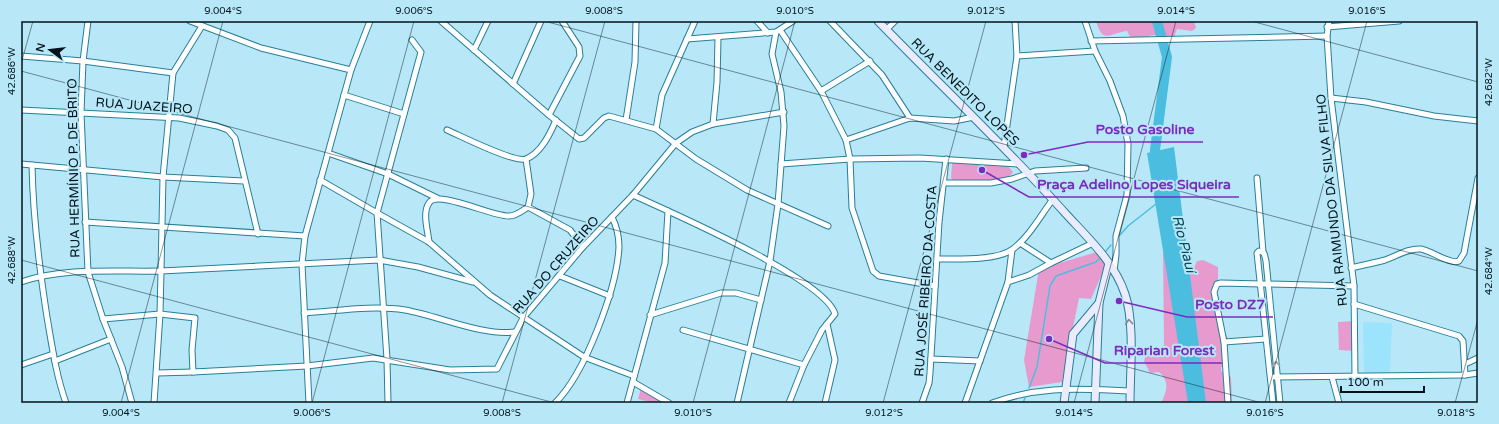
<svg xmlns="http://www.w3.org/2000/svg" width="1499" height="424" viewBox="0 0 1499 424" font-family="'Varela Round',sans-serif">
	<style>
		.built { fill: #9ce4fc }
		.green { fill: #e79acd }
		.water { fill: #4bbedf }
		.lines { fill: none; stroke-linecap: round; stroke-linejoin: round }
		.stream { stroke: #4bbedf; stroke-width: 1.5 }
		.river { stroke: #4bbedf; stroke-width: 10 }
		.street-casing { stroke: #277f98; stroke-width: 7 }
		.secondary-casing { stroke: #277f98; stroke-width: 9 }
		.street { stroke: #fff; stroke-width: 5 }
		.secondary { stroke: #eaecfd; stroke-width: 7 }
		.oneway { stroke: #818a97 }
		.oneway2 { stroke: #99a1a4 }
		.ticks { fill: none; stroke: #00131b; stroke-width: 1; stroke-opacity: 0.45 }
		.labels { text-anchor: middle; dominant-baseline: central; stroke-width: 4; stroke-linejoin: round; paint-order: stroke }
		.street-label { font-size: 13px; fill: #00131b; stroke: #b8e8f8 }
		.water-label { font-size: 14px; font-style: italic; fill: #064c5d; stroke: #b8e8f8 }
		.leader { fill: none; stroke: #7b2cbf; stroke-width: 1.5 }
		.callout-dot { fill: #7b2cbf; stroke: #b8e8f8; stroke-width: 1.5 }
		.callout-label { font-size: 14px; text-anchor: middle; font-weight: bold; fill: #7b2cbf; stroke: #b8e8f8; stroke-width: 4; stroke-linejoin: round; paint-order: stroke }
		.neatline { fill: none; stroke: #00131b; stroke-width: 1.5 }
		.ticks-label { font-size: 10px; text-anchor: middle; fill: #00131b }
	</style>
	<rect width="100%" height="100%" fill="#b8e8f8"/>
	<!-- built -->
	<path class="built" d="M1363,322L1392,323L1390,373H1364Z"/>
	<!-- green -->
	<g class="green">
		<path d="M1096,21H1194L1196,28L1192,31L1177,29L1174,37L1153,35L1137,39L1130,37L1127,31C1109,33 1103,45 1096,21Z"/>
		<path d="M955,162L1008,166L1013,172C1007,184 965,180 953,180L951,178L952,163Z"/>
		<path d="M1097,252L1106,265L1091,299L1079,298L1062,382L1029,387L1024,360L1039,269Z"/>
		<path d="M1163,252L1187,272L1194,268L1197,261L1203,260L1218,267V286L1214,288L1223,328L1229,341L1224,366L1221,367V371L1231,377L1232,403H1161C1167,391 1170,382 1159,372L1150,373L1144,361L1148,348L1161,349L1164,345Z"/>
		<path d="M1354,321V351L1339,350L1338,322Z"/>
		<path d="M641,388L667,403H655L638,399Z"/>
	</g>
	<!-- water -->
	<path class="water" d="M1174,147L1206,403H1188L1147,153Z"/>
	<g class="lines">
		<!-- stream -->
		<g class="stream">
			<path d="M1120,235L1128,226L1156,204"/>
			<path d="M1106,251L1111,245"/>
			<path d="M1029,388L1037,367L1050,286L1056,276L1096,262L1099,259"/>
			<path d="M1023,403L1025,398"/>
		</g>
		<!-- river -->
		<path class="river" d="M1156,164L1155,150L1167,57L1157,21"/>
		<!-- street casing -->
		<g class="street-casing">
			<g id="street">
				<path d="M88,21L83,61L81,113L88,272L103,319L122,367L132,403"/>
				<path d="M190,21L261,48L351,70"/>
				<path d="M441,21L549,115L580,56L579,47L562,21"/>
				<path d="M757,21L768,33"/>
				<path d="M830,21L882,75L910,118"/>
				<path d="M1085,21L1095,51L1110,81L1123,116L1128,144L1127,195L1116,236V255L1114,271"/>
				<path d="M1329,21L1327,36L1331,98L1354,286L1355,377"/>
				<path d="M202,26L173,73L163,177L161,271L379,260L418,267L473,282"/>
				<path d="M1327,27L1399,21"/>
				<path d="M780,30L821,91L846,140L850,159L852,208L873,271L879,276L935,286"/>
				<path d="M886,30L895,21"/>
				<path d="M687,39L776,32L793,21"/>
				<path d="M412,40L421,52L377,213L429,242L490,295L584,357L634,376"/>
				<path d="M1091,41L1327,36"/>
				<path d="M474,50L488,21"/>
				<path d="M21,56L83,61L173,73"/>
				<path d="M1017,56L1095,51"/>
				<path d="M513,84L541,21"/>
				<path d="M821,91L870,61"/>
				<path d="M344,95L404,114"/>
				<path d="M1331,98L1366,102L1434,116L1478,121"/>
				<path d="M21,110L179,118L217,126L228,130L235,138L258,234"/>
				<path d="M549,115L579,139L584,138L604,118L609,116L656,129L696,159L747,190L828,226"/>
				<path d="M626,120L635,62L636,21"/>
				<path d="M713,124L717,82L718,38"/>
				<path d="M656,129L662,95L695,21"/>
				<path d="M447,130C461,136 514,163 526,159C541,153 550,134 556,120"/>
				<path d="M846,140L910,118L954,121L974,117"/>
				<path d="M1004,146L1017,56L1015,21"/>
				<path d="M328,153L388,174L437,198"/>
				<path d="M21,164L163,177L244,181"/>
				<path d="M781,164L850,159L920,158L1019,164"/>
				<path d="M32,165C33,216 39,266 47,317C52,346 56,375 66,403"/>
				<path d="M1257,178L1263,252"/>
				<path d="M320,180L377,213L387,359L388,403"/>
				<path d="M944,183H991L1012,179L1035,171L1086,168"/>
				<path d="M633,195C670,212 825,279 835,314L822,330L804,365L789,403"/>
				<path d="M528,207L570,230L583,247"/>
				<path d="M85,222L305,236"/>
				<path d="M429,242C428,231 422,213 429,203C437,189 493,217 509,216C516,216 522,211 528,207L531,194L526,159"/>
				<path d="M1020,243L1051,263L1093,243"/>
				<path d="M938,259C958,259 997,261 1013,249C1029,237 1041,215 1053,199"/>
				<path d="M1351,268C1363,265 1374,263 1385,260C1397,256 1408,248 1421,249C1432,251 1450,265 1459,261L1464,253L1478,178"/>
				<path d="M560,276L610,296"/>
				<path d="M21,282C65,267 115,272 161,271L160,314L154,403"/>
				<path d="M1008,282L1029,275L1051,263"/>
				<path d="M1354,304L1459,336L1463,341L1465,375"/>
				<path d="M304,313C337,311 372,305 405,310C439,316 482,336 515,332"/>
				<path d="M650,315L721,293H736L761,300"/>
				<path d="M103,319L160,314L195,318L192,350L193,372L307,366L373,358L450,370L497,369L523,318L583,247L633,195L676,143L692,132L713,124L784,112"/>
				<path d="M683,330L804,365"/>
				<path d="M1224,342L1266,339"/>
				<path d="M931,359L980,361"/>
				<path d="M55,361L111,339"/>
				<path d="M1465,364L1478,358"/>
				<path d="M21,365L53,354"/>
				<path d="M157,373L193,372"/>
				<path d="M1273,377L1465,375L1478,373"/>
				<path d="M1332,377L1339,403"/>
				<path d="M633,382L669,403"/>
				<path d="M309,403L302,264L305,236L351,70L370,21"/>
				<path d="M555,403C585,374 617,288 619,247C619,236 617,227 612,217"/>
				<path d="M627,403L665,263L668,211"/>
				<path d="M737,403L770,261L778,204L784,126L781,92L772,54L776,32"/>
				<path d="M825,403L835,360L827,324"/>
				<path d="M922,403L929,383L930,373L939,222L946,159"/>
				<path d="M965,403L1008,282L1012,250"/>
				<path d="M992,403C1042,385 1078,389 1130,391"/>
				<path d="M1228,403L1224,342L1214,292L1217,284L1221,283L1354,286"/>
				<path d="M1273,403L1257,253L1259,251L1264,253L1266,261L1280,403"/>
			</g>
		</g>
		<!-- secondary casing -->
		<g class="secondary-casing">
			<g id="secondary">
				<path d="M878,21C941,86 1006,147 1066,214C1088,238 1115,263 1125,294C1135,323 1130,372 1130,403"/>
				<path d="M1064,403L1073,334L1099,303"/>
				<path d="M1095,403L1099,303L1109,263"/>
			</g>
		</g>
		<!-- street -->
		<use href="#street" class="street"/>
		<!-- secondary -->
		<use href="#secondary" class="secondary"/>
	</g>
	<!-- one-way arrows -->
	<defs><path id="oneway-chevron" d="M-2-3.5L2.5 0L-2 3.5" fill="none" stroke-width="1.6" stroke-linecap="round" stroke-linejoin="round"/></defs>
	<use class="oneway" href="#oneway-chevron" transform="translate(1129 322) rotate(-95)"/>
	<use class="oneway2" href="#oneway-chevron" transform="translate(1276 364) rotate(-95)"/>
	<!-- ticks -->
	<path class="ticks" d="M544,21L1478,271M1251,21L1478,82M21,64L33,21M21,71L1262,403M21,260L555,403M121,403L223,21M312,403L414,21M502,403L605,21M693,403L795,21M883,403L986,21M1074,403L1176,21M1265,403L1367,21M1455,403L1478,319"/>
	<g class="labels">
		<!-- street labels -->
		<g class="street-label">
			<text transform="translate(965 92) rotate(45)">RUA BENEDITO LOPES</text>
			<text transform="translate(144 106) rotate(4)">RUA JUAZEIRO</text>
			<text transform="translate(74 168) rotate(-91)">RUA HERMÍNIO P. DE BRITO</text>
			<text transform="translate(1332 200) rotate(-96)">RUA RAIMUNDO DA SILVA FILHO</text>
			<text transform="translate(556 265) rotate(-49)">RUA DO CRUZEIRO</text>
			<text transform="translate(926 281) rotate(-86)">RUA JOSÉ RIBEIRO DA COSTA</text>
		</g>
		<!-- water labels -->
		<g class="water-label">
			<text transform="translate(1184 244) rotate(76)">Rio Piauí</text>
		</g>
	</g>
	<!-- callouts -->
	<path class="leader" d="M1024 155L1088 142H1203M982 170L1029 197H1239M1119 301L1187 317H1273M1049 339L1105 363H1222"/>
	<g class="callout-dot">
		<circle cx="1024" cy="155" r="4"/>
		<circle cx="982" cy="170" r="4"/>
		<circle cx="1119" cy="301" r="4"/>
		<circle cx="1049" cy="339" r="4"/>
	</g>
	<g class="callout-label">
		<text x="1145" y="134">Posto Gasoline</text>
		<text x="1134" y="189">Praça Adelino Lopes Siqueira</text>
		<text x="1230" y="309">Posto DZ7</text>
		<text x="1164" y="355">Riparian Forest</text>
	</g>
	<!-- border -->
	<rect width="1499" height="424" fill="none" stroke="#b8e8f8" stroke-width="44"/>
	<!-- north arrow -->
	<g transform="translate(50 50) rotate(285)" stroke="#b8e8f8" stroke-width="3" paint-order="stroke">
	<path d="M0-3L7 15L0 10L-7 15Z" fill="#00131b"/>
	<text y="-6" font-size="11" font-weight="bold" text-anchor="middle" fill="#00131b">N</text>
	</g>
	<!-- scale -->
	<path d="M1341 386v6h83v-6" fill="none" stroke="#00131b" stroke-width="2"/>
	<text x="1347" y="386" font-size="12" fill="#00131b" stroke="#b8e8f8" stroke-width="3" paint-order="stroke">100 m</text>
	<rect x="22" y="22" width="1455" height="380" class="neatline"/>
	<g class="ticks-label">
		<text x="223" y="14">9.004°S</text>
		<text x="414" y="14">9.006°S</text>
		<text x="604" y="14">9.008°S</text>
		<text x="795" y="14">9.010°S</text>
		<text x="986" y="14">9.012°S</text>
		<text x="1176" y="14">9.014°S</text>
		<text x="1367" y="14">9.016°S</text>
		<text transform="translate(11 71) rotate(-90)" y="4">42.686°W</text>
		<text transform="translate(1488 82) rotate(-90)" y="4">42.682°W</text>
		<text transform="translate(11 260) rotate(-90)" y="4">42.688°W</text>
		<text transform="translate(1488 271) rotate(-90)" y="4">42.684°W</text>
		<text x="121" y="416">9.004°S</text>
		<text x="312" y="416">9.006°S</text>
		<text x="502" y="416">9.008°S</text>
		<text x="693" y="416">9.010°S</text>
		<text x="884" y="416">9.012°S</text>
		<text x="1074" y="416">9.014°S</text>
		<text x="1265" y="416">9.016°S</text>
		<text x="1456" y="416">9.018°S</text>
	</g>
</svg>
